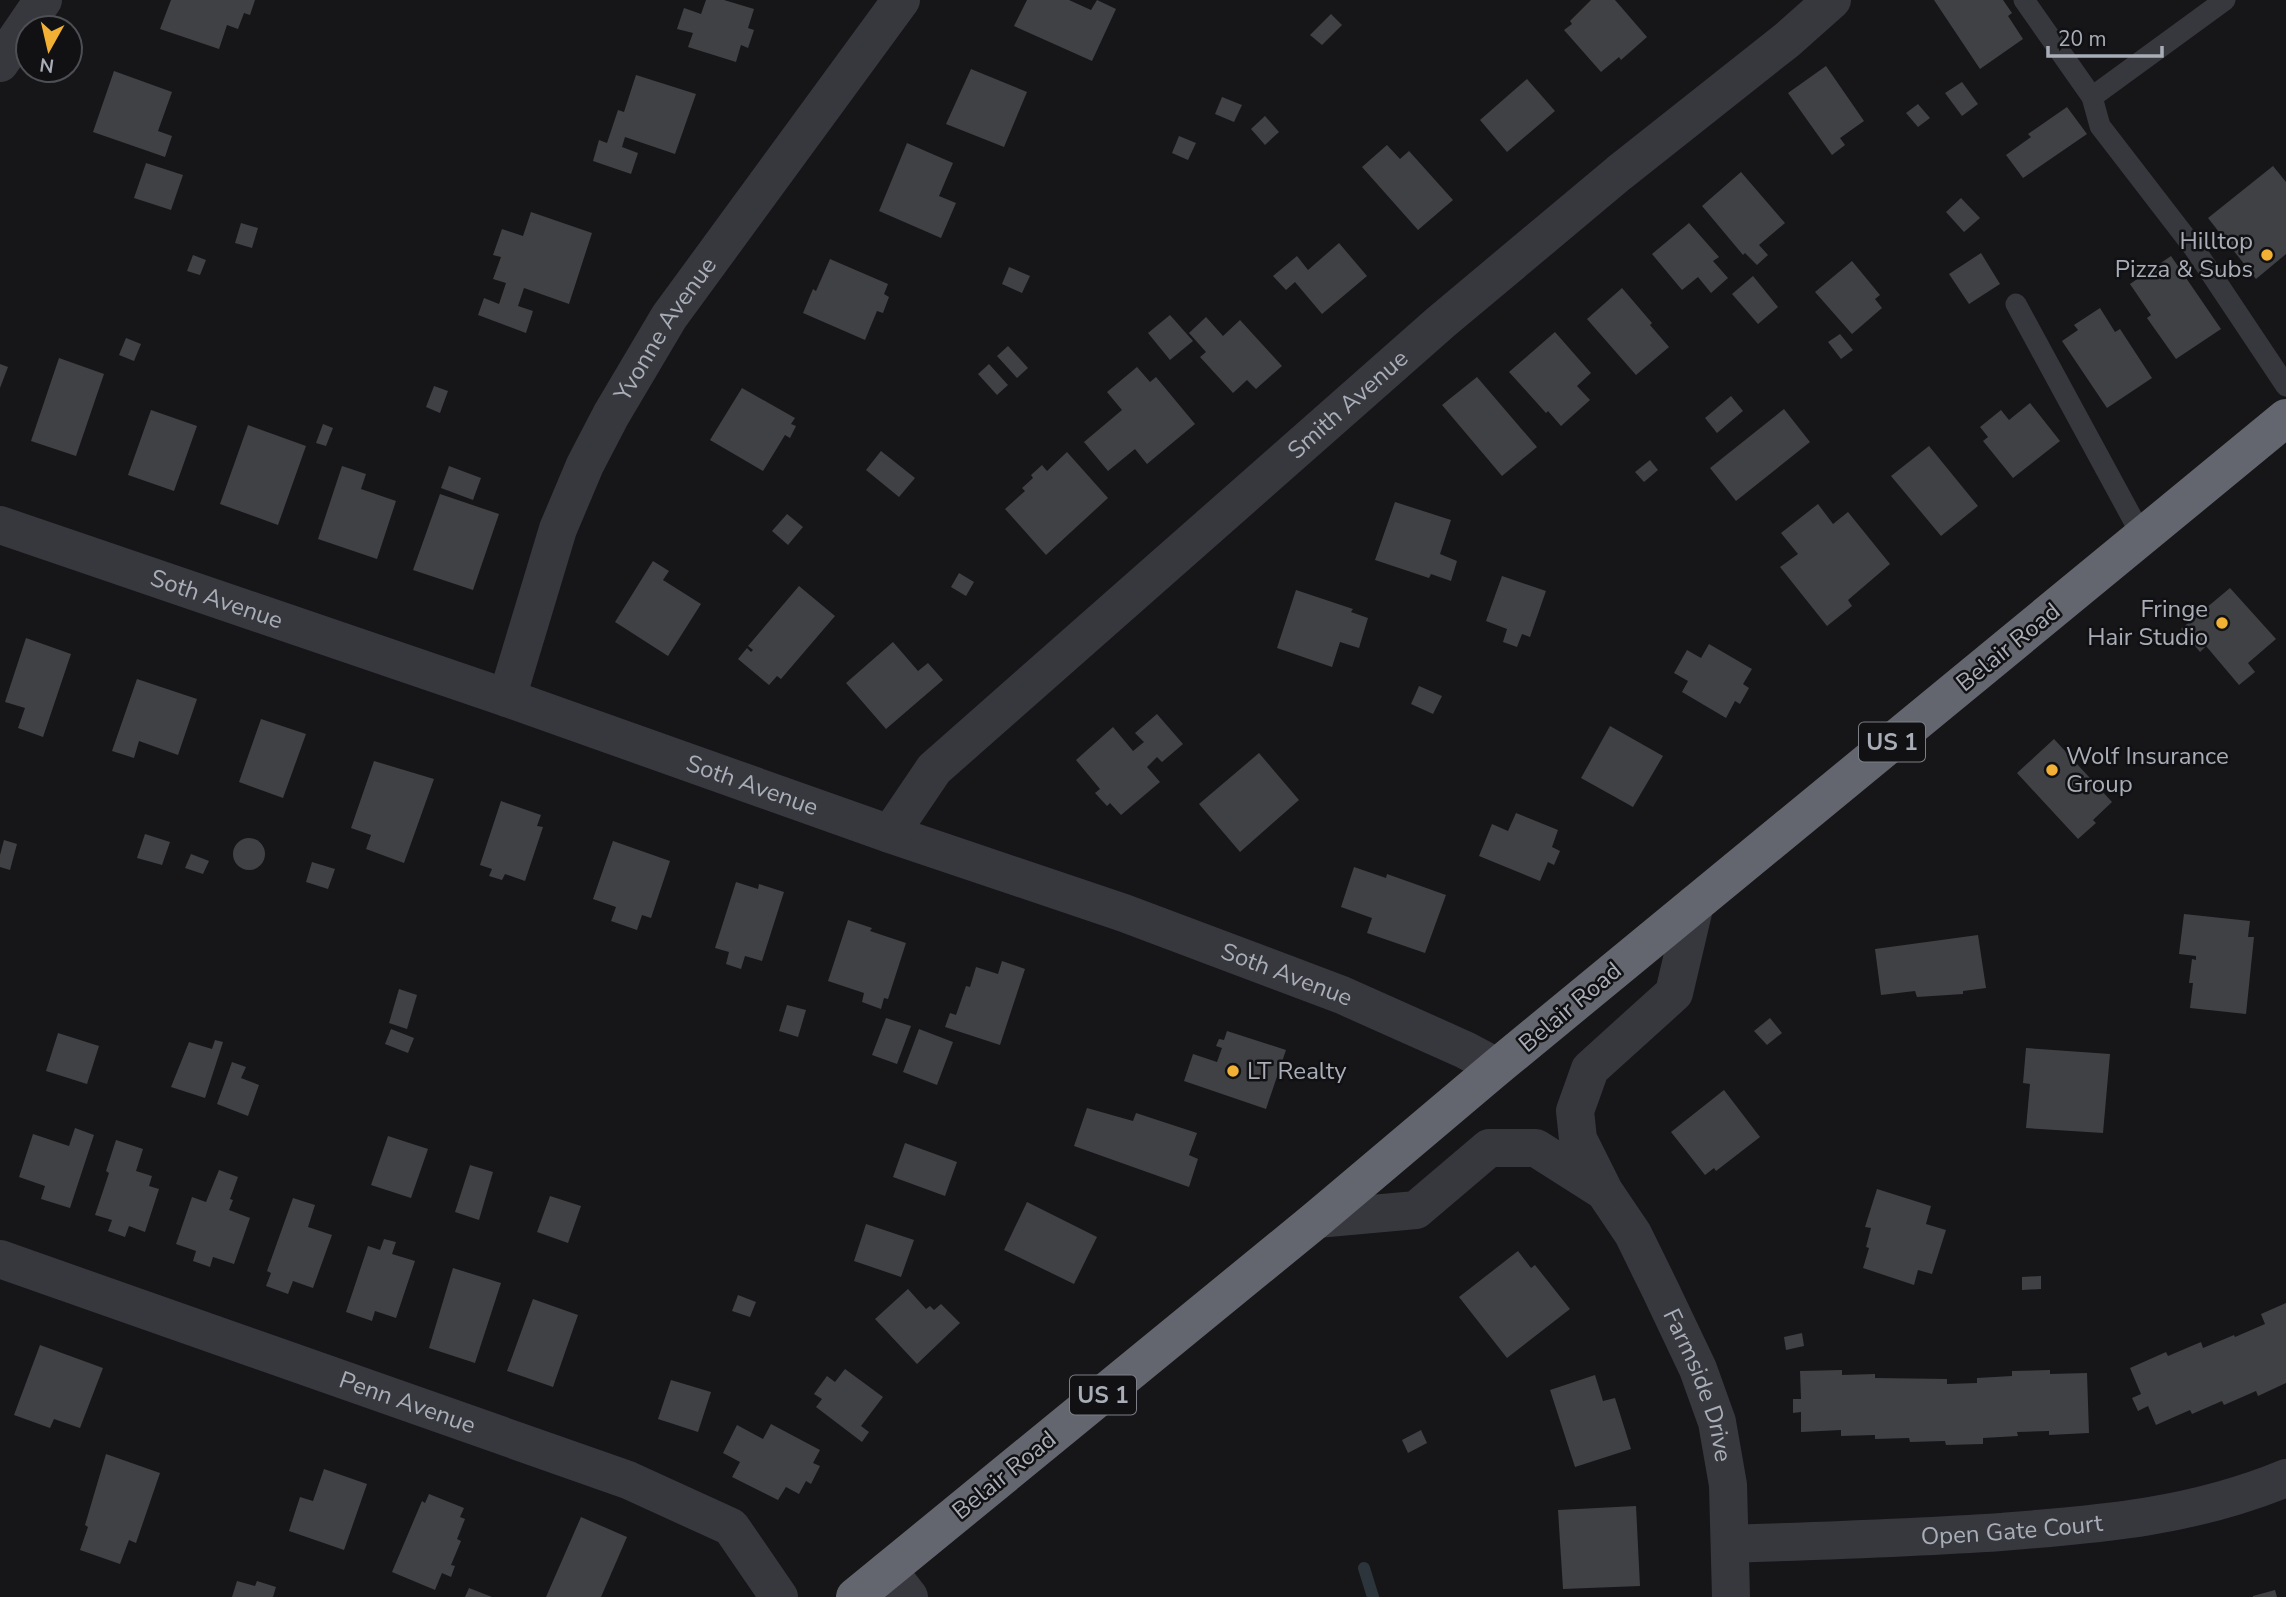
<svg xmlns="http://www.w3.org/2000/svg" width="2286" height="1597" viewBox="0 0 2286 1597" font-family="'Nunito Sans',sans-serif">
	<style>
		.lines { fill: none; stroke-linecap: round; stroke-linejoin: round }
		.stream { stroke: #2c353c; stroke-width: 12 }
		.building { fill: #404145 }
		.lane { stroke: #37383d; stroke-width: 21 }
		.street { stroke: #37383d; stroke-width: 38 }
		.highway { stroke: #63666e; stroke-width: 38 }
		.poi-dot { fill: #f2b134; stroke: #111113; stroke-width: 2.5 }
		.labels { text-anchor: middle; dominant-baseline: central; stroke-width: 5; stroke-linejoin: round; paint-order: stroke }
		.shield { fill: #111113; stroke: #7b7e86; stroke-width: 2 }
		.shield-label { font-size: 23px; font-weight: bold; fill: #a8adb8 }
		.poi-label { font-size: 24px; fill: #a8adb8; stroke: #111113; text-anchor: end }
		.street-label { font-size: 24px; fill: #a8adb8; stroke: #111113 }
	</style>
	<rect width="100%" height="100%" fill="#161618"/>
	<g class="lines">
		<!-- stream -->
		<path class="stream" d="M1364,1568L1373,1597"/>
	</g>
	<!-- building -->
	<g class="building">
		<path d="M171,0H255L250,15L244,13L238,29L227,25L219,49L160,29Z"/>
		<path d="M706,0H724L754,9L748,28L754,30L748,48L741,45L736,62L688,47L693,33L677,29L684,8L701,14Z"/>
		<path d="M1027,0H1069L1091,10L1097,0L1116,9L1092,61L1014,26Z"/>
		<path d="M1591,0H1615L1647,37L1621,60L1619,57L1601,72L1564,30L1572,24L1570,21Z"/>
		<path d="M1934,0H2003L2012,13L2008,16L2023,39L1980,69Z"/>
		<path d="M1331,14L1342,25L1322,45L1310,35Z"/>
		<path d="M1826,66L1864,121L1840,138L1845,145L1832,155L1788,93Z"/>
		<path d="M971,69L1027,92L1004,147L946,124Z"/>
		<path d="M114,71L172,92L158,131L172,136L165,157L93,132Z"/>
		<path d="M636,75L696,94L675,154L625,137L622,147L638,153L631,174L593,161L599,140L607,143L618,110L624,112Z"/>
		<path d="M1527,79L1555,111L1507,152L1480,120Z"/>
		<path d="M1962,82L1978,104L1962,116L1945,93Z"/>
		<path d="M1222,97L1242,105L1234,122L1215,114Z"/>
		<path d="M1918,104L1930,118L1918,127L1906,113Z"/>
		<path d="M2067,107L2087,134L2023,178L2006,155L2031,137L2028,134Z"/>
		<path d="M1265,116L1279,132L1265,145L1251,129Z"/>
		<path d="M1179,136L1196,143L1188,160L1172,153Z"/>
		<path d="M907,143L953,163L939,196L956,203L941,238L879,211Z"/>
		<path d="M1387,145L1400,159L1409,151L1453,200L1418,230L1362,167Z"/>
		<path d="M146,163L183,175L171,210L134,198Z"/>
		<path d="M2273,166L2286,182V254L2256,279L2208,218Z"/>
		<path d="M1741,172L1785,223L1759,245L1768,255L1757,265L1745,253L1743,255L1702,206Z"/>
		<path d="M1961,198L1980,218L1964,232L1946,212Z"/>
		<path d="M531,212L592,233L569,304L524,288L518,306L533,311L526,333L478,315L484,298L499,304L506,283L493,279L501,257L493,255L502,229L523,236Z"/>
		<path d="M241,223L258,228L252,248L235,243Z"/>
		<path d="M1689,223L1719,257L1713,261L1728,278L1711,293L1698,277L1682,290L1652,254Z"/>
		<path d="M1339,243L1367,276L1322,314L1295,282L1286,290L1273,276L1297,256L1308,270Z"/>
		<path d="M1981,253L2000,284L1969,304L1949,274Z"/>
		<path d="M193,255L206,260L200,275L187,271Z"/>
		<path d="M2171,256L2221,329L2176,359L2147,318L2151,315L2130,284Z"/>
		<path d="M830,259L888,284L884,294L889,297L883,313L877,311L865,340L803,313L813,289L816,291Z"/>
		<path d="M1852,261L1880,295L1875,299L1882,308L1852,334L1815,292Z"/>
		<path d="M1009,267L1030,276L1022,293L1002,284Z"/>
		<path d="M1753,276L1778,307L1758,324L1732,294Z"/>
		<path d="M1622,288L1652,323L1650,325L1669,347L1636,375L1587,319Z"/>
		<path d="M2100,308L2115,332L2120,329L2152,378L2107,408L2062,341L2078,330L2074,325Z"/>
		<path d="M1170,315L1193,341L1170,360L1148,333Z"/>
		<path d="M1206,317L1223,336L1240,320L1282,366L1256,389L1247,380L1233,393L1200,357L1206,352L1189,333Z"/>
		<path d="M1555,332L1591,373L1577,386L1590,400L1561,426L1548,411L1546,413L1509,372Z"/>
		<path d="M1840,334L1853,350L1841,359L1828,342Z"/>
		<path d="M126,338L141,344L134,361L119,355Z"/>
		<path d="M1008,346L1028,368L1017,378L997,356Z"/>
		<path d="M59,358L104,374L76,456L31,441Z"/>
		<path d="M0,364L8,367L0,388Z"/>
		<path d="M989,364L1008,385L997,395L978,374Z"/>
		<path d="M1137,367L1150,382L1156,377L1195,424L1147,464L1135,449L1108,471L1084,442L1122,410L1107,392Z"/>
		<path d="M1477,377L1537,447L1502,476L1442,405Z"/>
		<path d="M434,386L448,391L440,413L426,407Z"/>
		<path d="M742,388L795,418L791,424L796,426L790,438L785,435L763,471L710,440Z"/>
		<path d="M1731,396L1743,411L1717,433L1705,418Z"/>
		<path d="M2030,403L2060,441L2013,478L1983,441L1988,437L1980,427L2001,410L2009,420Z"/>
		<path d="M1784,409L1810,442L1736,501L1710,468Z"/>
		<path d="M151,410L197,426L174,491L128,475Z"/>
		<path d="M323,424L333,428L326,446L316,443Z"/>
		<path d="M248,425L306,446L278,525L220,504Z"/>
		<path d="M1929,446L1978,506L1941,536L1891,476Z"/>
		<path d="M881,451L915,478L899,497L866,470Z"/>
		<path d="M1067,452L1108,498L1046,555L1005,509L1025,491L1022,488L1033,478L1031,475L1042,465L1047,471Z"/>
		<path d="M1650,460L1658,470L1644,482L1635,472Z"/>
		<path d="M342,466L366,474L361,489L396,501L377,559L318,539Z"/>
		<path d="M449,466L481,478L473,500L441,488Z"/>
		<path d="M440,494L499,514L473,590L413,570Z"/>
		<path d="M1395,502L1451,520L1440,554L1457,561L1451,581L1431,574L1429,578L1375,560Z"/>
		<path d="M1818,504L1833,524L1848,512L1890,564L1848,600L1852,606L1827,626L1780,567L1798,554L1781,533Z"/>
		<path d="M787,514L803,527L788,545L772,531Z"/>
		<path d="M653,561L669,571L663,580L701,604L668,656L615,622Z"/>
		<path d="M959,573L974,582L966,596L951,587Z"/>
		<path d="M1502,576L1546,591L1530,637L1522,634L1517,647L1503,642L1507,629L1486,621Z"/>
		<path d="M799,586L835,616L781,679L777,676L769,685L738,659L747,648L751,652L753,650L748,646Z"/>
		<path d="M2230,588L2276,639L2248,663L2255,672L2239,685L2206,646L2200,652L2181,629Z"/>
		<path d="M1296,590L1353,609L1351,612L1368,618L1359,648L1340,642L1332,667L1277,648Z"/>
		<path d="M26,638L71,654L43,737L18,728L25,708L5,702Z"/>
		<path d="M893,642L918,671L928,663L943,680L886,729L846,683Z"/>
		<path d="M1709,644L1752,669L1743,684L1749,688L1740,704L1735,701L1726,718L1682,692L1688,681L1674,673L1687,650L1701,658Z"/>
		<path d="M137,679L197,699L178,755L139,741L134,758L112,751Z"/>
		<path d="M1419,686L1442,696L1433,714L1411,704Z"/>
		<path d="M1157,714L1183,744L1162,762L1157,757L1147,767L1160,782L1121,815L1110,803L1107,806L1095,793L1100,789L1076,760L1113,727L1133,751L1144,742L1135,733Z"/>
		<path d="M261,719L306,734L283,798L239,782Z"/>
		<path d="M1610,726L1663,756L1633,807L1581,778Z"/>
		<path d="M2054,739L2112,802L2093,820L2096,823L2078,839L2017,773Z"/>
		<path d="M1259,753L1299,800L1240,852L1199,804Z"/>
		<path d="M374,761L434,779L404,863L366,849L371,835L351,828Z"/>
		<path d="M501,801L541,815L537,826L543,827L525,881L505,874L502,880L489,876L492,869L480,865Z"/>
		<path d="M1516,813L1558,830L1552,847L1560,851L1554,865L1548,862L1540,881L1479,856L1492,824L1508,831Z"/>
		<path d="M145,834L170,842L162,865L137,858Z"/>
		<circle cx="249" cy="854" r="16"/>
		<path d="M4,840L17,844L10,870L0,867V855Z"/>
		<path d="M613,841L670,861L651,918L642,915L637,930L611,921L616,907L593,899Z"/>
		<path d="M191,854L209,861L203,874L185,868Z"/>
		<path d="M312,862L335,869L328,889L306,882Z"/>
		<path d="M1354,867L1386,878L1387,874L1446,895L1425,953L1367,933L1372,918L1341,907Z"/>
		<path d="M736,882L758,889L759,884L784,892L762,961L745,956L741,969L726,964L729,952L715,948Z"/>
		<path d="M2184,914L2250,921L2248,937H2254L2246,1014L2190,1008L2193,983H2189L2192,959L2196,960V956L2179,954Z"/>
		<path d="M848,920L872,928L870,931L906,943L888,999L884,998L881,1009L862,1002L864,993L828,981Z"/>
		<path d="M1978,935L1986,988L1963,991V994L1917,997L1915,991L1881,995L1875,949Z"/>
		<path d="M1002,961L1025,969L1000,1045L945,1027L950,1013L956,1015L966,986L970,987L976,967L998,974Z"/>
		<path d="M399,989L417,995L407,1029L389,1023Z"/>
		<path d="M787,1005L806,1010L798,1037L779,1031Z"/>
		<path d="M886,1018L911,1026L897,1064L872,1055Z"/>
		<path d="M1770,1018L1782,1033L1767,1045L1754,1031Z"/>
		<path d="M391,1029L414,1038L408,1053L385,1044Z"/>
		<path d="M919,1029L953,1042L937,1085L903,1072Z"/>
		<path d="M1227,1031L1286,1050L1266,1109L1184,1081L1193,1054L1217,1062L1222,1048L1216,1046L1219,1039L1224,1040Z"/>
		<path d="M58,1033L99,1046L87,1084L46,1071Z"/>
		<path d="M215,1040L223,1042L205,1098L171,1087L189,1042L212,1049Z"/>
		<path d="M2026,1048L2110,1054L2103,1133L2026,1128L2030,1084L2023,1083Z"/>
		<path d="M232,1062L246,1067L241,1078L259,1085L248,1116L217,1104Z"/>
		<path d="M1724,1090L1760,1137L1716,1171L1714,1168L1705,1175L1671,1132Z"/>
		<path d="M1087,1108L1133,1121L1136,1113L1197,1133L1189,1155L1198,1159L1189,1187L1074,1146Z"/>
		<path d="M75,1128L94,1135L70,1208L41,1199L45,1186L19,1177L33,1134L69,1146Z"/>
		<path d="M388,1136L428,1149L411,1198L371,1185Z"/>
		<path d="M116,1140L143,1149L136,1171L152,1176L149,1186L159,1189L145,1232L129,1226L125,1237L108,1231L112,1220L95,1215L109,1173L106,1171Z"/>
		<path d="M905,1143L957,1162L945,1196L893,1177Z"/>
		<path d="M470,1165L493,1172L479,1220L455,1212Z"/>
		<path d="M219,1170L238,1177L230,1199L233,1200L229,1210L250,1218L234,1264L213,1257L210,1267L193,1261L196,1251L176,1244L192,1197L206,1202Z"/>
		<path d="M1877,1189L1931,1206L1926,1224L1946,1230L1932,1274L1918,1270L1914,1285L1863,1268L1869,1248L1866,1247L1871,1228L1865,1227Z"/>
		<path d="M550,1196L581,1206L568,1243L537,1232Z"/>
		<path d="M293,1198L315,1205L308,1227L332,1235L313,1288L293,1281L288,1294L266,1286L271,1273L267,1271Z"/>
		<path d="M1027,1202L1097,1237L1074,1284L1004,1250Z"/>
		<path d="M866,1224L914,1240L901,1277L854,1261Z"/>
		<path d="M384,1239L396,1242L392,1254L415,1261L396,1318L375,1311L372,1321L346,1312L368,1246L380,1250Z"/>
		<path d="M1518,1251L1531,1268L1535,1265L1570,1309L1507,1358L1459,1297Z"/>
		<path d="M453,1268L501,1283L475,1363L429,1348Z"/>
		<path d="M2041,1276V1289L2022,1290V1277Z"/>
		<path d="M908,1289L926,1309L930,1306L934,1310L941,1304L960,1323L917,1364L875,1319Z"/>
		<path d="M738,1295L756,1302L750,1317L732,1311Z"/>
		<path d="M533,1299L578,1315L553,1387L507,1371Z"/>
		<path d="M2286,1303V1383L2258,1396L2256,1391L2224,1405L2222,1401L2192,1414L2190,1410L2156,1425L2148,1406L2138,1411L2132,1398L2141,1394L2130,1368L2166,1352L2168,1356L2201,1342L2203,1348L2234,1335L2235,1337L2265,1324L2261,1314Z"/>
		<path d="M1802,1333L1804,1346L1786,1350L1784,1337Z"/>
		<path d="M40,1345L103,1368L80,1428L54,1419L50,1428L14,1415Z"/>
		<path d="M845,1369L883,1397L861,1426L869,1432L862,1442L816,1407L822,1399L814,1394L827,1376L835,1382Z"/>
		<path d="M1842,1370V1375L1875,1374V1378L1947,1379V1384L1977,1383V1378L2012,1376V1371L2050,1370V1374L2087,1373L2089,1433L2049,1435V1431L2017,1432L2018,1436L1983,1438V1444L1946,1445L1945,1441L1910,1442L1909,1438L1875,1439V1435L1841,1436V1430L1801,1432V1412L1793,1413V1399H1801L1800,1371Z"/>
		<path d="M1595,1375L1603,1401L1615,1398L1631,1449L1575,1467L1550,1390Z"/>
		<path d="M671,1380L711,1392L698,1432L658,1419Z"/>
		<path d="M771,1424L820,1450L813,1463L820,1466L811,1484L806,1481L799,1494L786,1487L778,1500L732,1477L740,1462L723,1453L737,1425L763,1439Z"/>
		<path d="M1421,1430L1427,1443L1408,1453L1402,1440Z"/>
		<path d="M106,1454L160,1473L136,1543L129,1540L120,1564L80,1550L88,1527L85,1525Z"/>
		<path d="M324,1469L367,1484L344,1550L289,1531L300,1497L313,1501Z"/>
		<path d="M429,1494L464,1508L460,1517L465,1519L457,1539L461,1541L451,1565L455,1566L451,1577L442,1573L435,1590L392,1572L422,1501L425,1503Z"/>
		<path d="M1636,1506L1640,1586L1563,1589L1558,1510Z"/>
		<path d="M581,1517L627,1537L601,1597H546Z"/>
		<path d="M237,1581L255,1586L257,1581L276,1587L273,1597H232Z"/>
		<path d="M469,1588L492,1597H465Z"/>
		<path d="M2275,1590L2277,1597H2253V1596Z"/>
	</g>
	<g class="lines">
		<!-- lane -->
		<g class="lane">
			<path d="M2024,0L2092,97L2100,126L2194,248L2286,386"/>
			<path d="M2092,97L2225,0"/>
			<path d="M2016,304L2142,536"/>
		</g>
		<!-- street -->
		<g class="street">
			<path d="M0,63L43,0"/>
			<path id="s1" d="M0,525L507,698L890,834L1124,913L1342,995L1465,1050L1497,1067"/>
			<path id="s2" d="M507,698L558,529L585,465L611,415L669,317L901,0"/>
			<path id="s3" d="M890,834L934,769L1441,322L1619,173L1787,40L1832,0"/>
			<path id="s4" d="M1695,904L1674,993L1590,1069L1575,1111L1578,1139L1604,1191L1633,1234L1660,1289L1698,1369L1717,1422L1728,1485L1731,1597"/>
			<path d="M1317,1219L1416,1210L1489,1148H1536L1602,1190"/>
			<path id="s5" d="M0,1259L628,1480L731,1527L779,1597"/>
			<path id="s6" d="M1730,1544C1821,1541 1911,1538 2001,1532C2101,1524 2192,1517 2286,1478"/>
			<path d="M888,1570L909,1597"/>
		</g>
		<!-- highway -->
		<path class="highway" d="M855,1597L1317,1219L1497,1067L2286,418"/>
	</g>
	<!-- markers -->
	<g class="poi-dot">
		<circle cx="2267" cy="255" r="7"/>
		<circle cx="2222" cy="623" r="7"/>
		<circle cx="2052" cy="770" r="7"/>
		<circle cx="1233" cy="1071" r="7"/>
	</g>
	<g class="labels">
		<!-- shield labels -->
		<g class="shield">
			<rect x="1859" y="722.5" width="66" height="39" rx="5"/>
			<rect x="1070" y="1375.5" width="66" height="39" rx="5"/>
		</g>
		<g class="shield-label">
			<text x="1892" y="742">US 1</text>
			<text x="1103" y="1395">US 1</text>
		</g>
		<!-- poi labels -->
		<g class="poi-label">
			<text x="2253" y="241">Hilltop<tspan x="2253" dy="28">Pizza &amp; Subs</tspan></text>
			<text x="2208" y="609">Fringe<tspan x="2208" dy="28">Hair Studio</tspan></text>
			<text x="2066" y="756" text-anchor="start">Wolf Insurance<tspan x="2066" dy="28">Group</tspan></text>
			<text x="1247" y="1071" text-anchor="start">LT Realty</text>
		</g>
		<!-- street labels -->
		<g class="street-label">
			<text stroke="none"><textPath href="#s2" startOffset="404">Yvonne Avenue</textPath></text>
			<text stroke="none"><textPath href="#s3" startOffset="630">Smith Avenue</textPath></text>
			<text stroke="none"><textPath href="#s1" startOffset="229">Soth Avenue</textPath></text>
			<text transform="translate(2008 647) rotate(-39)">Belair Road</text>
			<text stroke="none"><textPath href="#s1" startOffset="796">Soth Avenue</textPath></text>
			<text stroke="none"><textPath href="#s1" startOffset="1363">Soth Avenue</textPath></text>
			<text transform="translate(1570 1007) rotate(-40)">Belair Road</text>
			<text stroke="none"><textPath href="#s4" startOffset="553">Farmside Drive</textPath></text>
			<text stroke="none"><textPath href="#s5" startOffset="432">Penn Avenue</textPath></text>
			<text transform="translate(1004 1475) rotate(-39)">Belair Road</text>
			<text stroke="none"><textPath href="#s6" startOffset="282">Open Gate Court</textPath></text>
		</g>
	</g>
	<!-- north arrow -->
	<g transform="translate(49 49) rotate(188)"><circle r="33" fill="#111113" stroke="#4d4f55" stroke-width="2"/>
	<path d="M0-5L12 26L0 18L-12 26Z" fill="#f2b134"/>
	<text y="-10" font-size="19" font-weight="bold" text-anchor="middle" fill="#a8adb8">N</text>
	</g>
	<!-- scale -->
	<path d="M2048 46v10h114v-10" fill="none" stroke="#a8adb8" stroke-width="3.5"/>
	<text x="2058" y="46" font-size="21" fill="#a8adb8" stroke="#111113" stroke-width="5" paint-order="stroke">20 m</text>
</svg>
